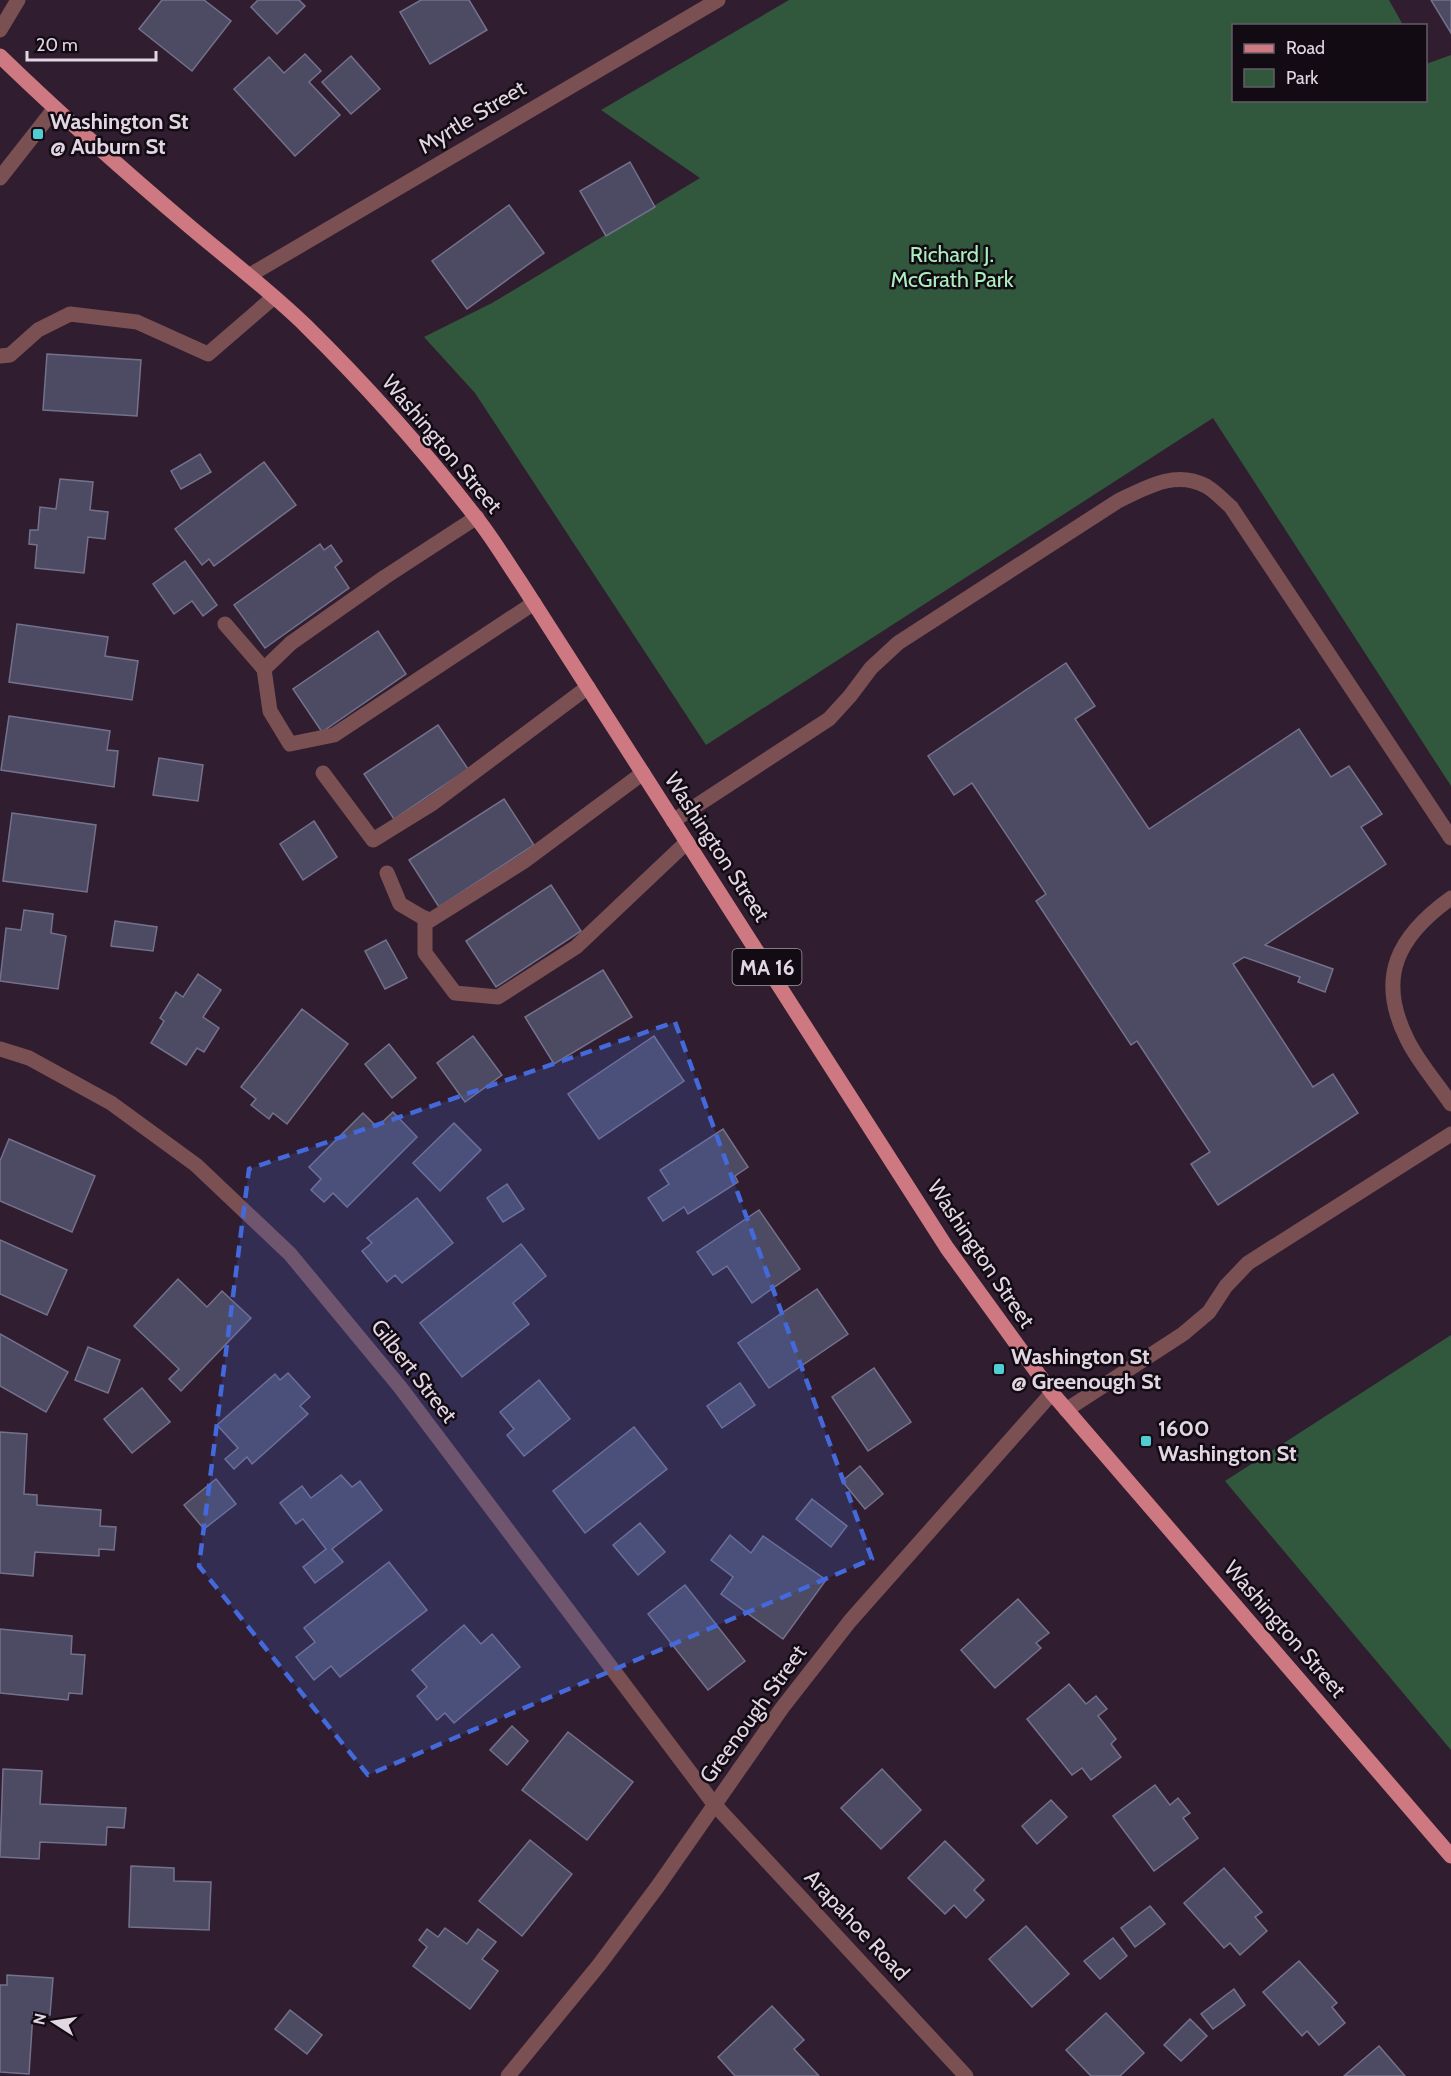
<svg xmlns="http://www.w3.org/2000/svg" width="1451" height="2076" viewBox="0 0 1451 2076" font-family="Cabin,sans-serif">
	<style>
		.green { fill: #31573d }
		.building { fill: #4d4a63; stroke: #74718c; stroke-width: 1.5 }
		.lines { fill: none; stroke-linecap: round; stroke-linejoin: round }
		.service { stroke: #7a5053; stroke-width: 15 }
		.minor { stroke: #7a5053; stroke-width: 15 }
		.primary { stroke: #ce7981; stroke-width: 15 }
		.marked { fill: #4469da; fill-opacity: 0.2; stroke: #4469da; stroke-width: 4.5; stroke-dasharray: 12 8; stroke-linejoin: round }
		.poi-dot { fill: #51ccd3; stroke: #130b13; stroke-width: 2 }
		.labels { text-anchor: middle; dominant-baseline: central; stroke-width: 5; stroke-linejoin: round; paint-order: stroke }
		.shield { fill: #130b13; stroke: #a499a4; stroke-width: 1.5 }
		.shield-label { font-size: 21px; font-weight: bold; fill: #e2d6e2 }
		.street-label { font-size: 22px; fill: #e2d6e2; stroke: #130b13 }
		.poi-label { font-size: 22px; font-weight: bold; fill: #e2d6e2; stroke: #130b13; text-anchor: start }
		.park-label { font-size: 22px; fill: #abefbe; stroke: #130b13 }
	</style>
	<rect width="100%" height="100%" fill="#301e30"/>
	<!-- green -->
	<g class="green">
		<path d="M789,0H1389L1403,25L1234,26V100H1426V64L1451,55V786L1213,418L706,745L475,393L424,337L492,303L700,178L601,110Z"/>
		<path d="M1451,1335V1750L1225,1481Z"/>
	</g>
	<!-- building -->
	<g class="building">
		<path d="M162,0H204L231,21L192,71L139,29Z"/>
		<path d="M258,0H299L305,6L277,34L251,7Z"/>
		<path d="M421,0H469L487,30L430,64L400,12Z"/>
		<path d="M1431,0H1451V33Z"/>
		<path d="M305,54L321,71L309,82L340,115L295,156L234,89L269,57L284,73Z"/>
		<path d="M351,56L380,89L351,114L322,82Z"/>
		<path d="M630,162L655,207L606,236L580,191Z"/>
		<path d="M509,205L544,253L467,309L432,261Z"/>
		<path d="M47,354L141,360L137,416L43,410Z"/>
		<path d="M200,454L211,472L181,489L171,471Z"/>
		<path d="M264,462L296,505L214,566L209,559L202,565L175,529Z"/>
		<path d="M60,479L93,482L90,510L108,512L105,539L88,537L84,573L35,568L37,545L29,544L30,530H38L40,507L56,509Z"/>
		<path d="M320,544L324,550L331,545L342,561L335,567L349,588L265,648L234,605Z"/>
		<path d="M185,561L217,605L203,616L192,601L174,614L153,584Z"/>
		<path d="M17,624L108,637L105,656L138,661L132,700L9,682Z"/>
		<path d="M378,631L406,674L322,732L293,689Z"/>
		<path d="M1066,663L1095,706L1075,719L1149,829L1299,729L1331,777L1349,766L1382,814L1361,827L1386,864L1265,945L1333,969L1325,992L1298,982L1300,977L1244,957L1233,964L1313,1087L1333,1074L1358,1113L1218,1205L1191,1164L1210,1152L1137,1041L1131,1045L1036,901L1046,894L972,783L954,795L928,756Z"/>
		<path d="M9,716L110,731L107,750L118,751L114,787L1,770Z"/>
		<path d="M438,725L468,769L394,819L364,774Z"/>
		<path d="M159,758L203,765L198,801L153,795Z"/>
		<path d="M504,799L534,845L439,907L409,860Z"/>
		<path d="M12,813L96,825L87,892L3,881Z"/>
		<path d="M314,821L337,857L303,880L280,844Z"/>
		<path d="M551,885L581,931L496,987L466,941Z"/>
		<path d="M24,910L53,914L51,933L66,936L58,989L0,981L6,928L21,930Z"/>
		<path d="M115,921L157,927L153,951L111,946Z"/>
		<path d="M386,940L407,978L385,989L365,951Z"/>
		<path d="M603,970L632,1017L554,1064L525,1017Z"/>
		<path d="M198,974L221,990L203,1017L219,1028L204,1052L197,1048L186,1065L151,1043L164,1021L160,1018L176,992L183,997Z"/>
		<path d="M302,1009L348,1044L287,1124L273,1113L269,1119L251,1105L256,1099L241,1087Z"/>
		<path d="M473,1036L502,1075L465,1102L437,1063Z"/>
		<path d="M654,1036L684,1081L599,1139L568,1094Z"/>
		<path d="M389,1044L416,1078L392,1098L365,1064Z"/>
		<path d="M393,1112L417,1137L347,1207L333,1193L324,1202L311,1190L321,1179L309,1167L363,1113L377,1127Z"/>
		<path d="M454,1123L481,1150L440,1191L413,1163Z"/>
		<path d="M723,1129L748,1167L735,1176L738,1182L688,1214L684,1207L663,1221L648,1198L669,1184L660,1170Z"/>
		<path d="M9,1139L95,1176L72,1232L0,1201V1161Z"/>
		<path d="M507,1184L524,1209L503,1222L487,1198Z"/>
		<path d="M417,1198L453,1243L402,1283L395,1275L387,1282L362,1251L372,1243L367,1238Z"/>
		<path d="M759,1210L800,1269L752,1303L727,1266L713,1275L697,1252Z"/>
		<path d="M0,1240L67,1270L47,1315L0,1294Z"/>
		<path d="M521,1244L546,1276L513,1303L529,1324L462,1377L420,1323Z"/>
		<path d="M178,1279L207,1307L222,1291L251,1318L181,1391L169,1379L179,1369L134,1326Z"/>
		<path d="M817,1289L848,1334L769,1388L738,1343Z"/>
		<path d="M0,1334L68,1372L46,1412L0,1386Z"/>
		<path d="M88,1347L120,1360L108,1393L75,1380Z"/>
		<path d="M874,1368L911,1422L868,1451L832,1397Z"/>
		<path d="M288,1373L310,1397L300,1406L308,1414L252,1464L247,1457L234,1469L225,1459L238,1448L217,1425L275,1374L280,1380Z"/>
		<path d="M539,1380L570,1419L524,1456L507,1435L514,1429L500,1412Z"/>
		<path d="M740,1383L755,1405L722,1428L707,1406Z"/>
		<path d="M142,1388L170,1422L132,1453L104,1419Z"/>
		<path d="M634,1427L667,1469L585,1533L553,1491Z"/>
		<path d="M0,1432L27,1434L24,1494L37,1495V1505L101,1510L100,1526L116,1527L114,1550L99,1549V1556L35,1552L33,1576L0,1573Z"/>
		<path d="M860,1466L883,1494L865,1509L842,1481Z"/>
		<path d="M341,1475L352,1487L360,1481L382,1510L332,1549L343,1562L315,1583L303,1567L326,1549L303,1519L296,1524L280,1503L302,1486L311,1498Z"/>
		<path d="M216,1479L236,1504L204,1529L184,1505Z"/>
		<path d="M812,1499L847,1526L831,1547L796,1519Z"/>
		<path d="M640,1523L665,1552L638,1575L613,1545Z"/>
		<path d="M730,1535L751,1553L763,1536L826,1580L783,1639L721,1594L733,1577L711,1560Z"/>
		<path d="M389,1562L427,1610L340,1677L331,1666L314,1680L296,1657L315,1642L304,1628Z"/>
		<path d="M685,1585L745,1661L708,1690L648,1614Z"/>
		<path d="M1018,1599L1049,1633L1036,1643L1041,1648L995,1688L961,1650Z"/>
		<path d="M464,1625L481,1644L492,1634L520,1667L454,1723L445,1713L437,1720L417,1696L427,1687L412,1670Z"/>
		<path d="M0,1629L72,1636L71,1654L85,1655L82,1694L69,1693L68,1700L0,1693Z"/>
		<path d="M1069,1684L1086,1704L1096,1696L1107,1709L1098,1716L1116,1739L1111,1744L1121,1757L1091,1780L1082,1768L1072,1775L1027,1719Z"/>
		<path d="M512,1726L528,1741L507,1765L490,1750Z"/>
		<path d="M568,1732L633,1782L587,1840L522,1790Z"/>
		<path d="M3,1769L42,1771L40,1804L126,1808L124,1828L107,1827L106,1845L40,1842L39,1859L0,1857Z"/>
		<path d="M882,1769L921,1810L881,1849L841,1808Z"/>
		<path d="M1155,1785L1170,1805L1178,1798L1190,1813L1183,1818L1198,1838L1154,1871L1113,1816Z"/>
		<path d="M1051,1800L1067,1817L1037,1844L1022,1826Z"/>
		<path d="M530,1840L572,1874L522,1936L479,1901Z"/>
		<path d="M945,1841L984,1880L974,1890L984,1900L966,1918L954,1905L945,1914L908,1878Z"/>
		<path d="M131,1866L174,1868V1881L211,1882L209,1930L129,1927Z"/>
		<path d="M1224,1868L1262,1912L1255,1917L1267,1931L1240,1955L1230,1943L1224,1948L1184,1903Z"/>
		<path d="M1150,1906L1165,1924L1135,1947L1121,1928Z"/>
		<path d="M1026,1926L1069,1974L1032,2007L989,1959Z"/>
		<path d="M445,1928L467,1944L478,1929L496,1942L482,1959L498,1971L470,2009L413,1966L427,1947L419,1940L427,1929L438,1937Z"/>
		<path d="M1113,1938L1127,1956L1100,1979L1084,1961Z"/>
		<path d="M1299,1961L1337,2003L1332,2007L1345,2023L1319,2045L1307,2031L1302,2036L1263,1992Z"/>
		<path d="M7,1975L53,1978L50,2015L33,2013L29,2074L0,2072V1985H7Z"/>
		<path d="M1234,1989L1245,2005L1213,2029L1201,2014Z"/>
		<path d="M772,2006L804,2040L794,2049L819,2076H735L718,2057Z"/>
		<path d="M290,2010L322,2035L307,2054L275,2029Z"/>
		<path d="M1106,2013L1144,2053L1120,2076H1091L1066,2050Z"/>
		<path d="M1190,2019L1207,2036L1181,2061L1164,2045Z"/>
		<path d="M1379,2046L1405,2076H1344Z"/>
	</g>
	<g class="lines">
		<!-- service -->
		<g class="service">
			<path d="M0,30L18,0"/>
			<path d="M0,356L10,355L38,330L70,314L137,322L208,354L274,297"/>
			<path d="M477,517L385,577L291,643L264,669L270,711L290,744L334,735L534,603"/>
			<path d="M225,624L264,669"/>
			<path d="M323,773L373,840L433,803L588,687"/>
			<path d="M673,821L829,719L850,696L871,668L898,643L1118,501C1147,487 1175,470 1206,486C1215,491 1224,501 1231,507L1451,838"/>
			<path d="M387,873L400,904L429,921L523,862L643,773"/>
			<path d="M1451,898C1398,936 1376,977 1407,1039C1418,1062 1437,1083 1451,1104"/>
			<path d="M425,918V953L455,993L498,997L576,947L687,842"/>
			<path d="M1066,1410L1183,1334L1209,1312L1226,1286L1248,1263L1451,1134"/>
		</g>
		<!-- minor -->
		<g class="minor">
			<path d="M0,178L55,108"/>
			<path d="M250,275L718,0"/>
			<path d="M0,1049L29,1058L111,1103L196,1165L290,1254L400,1387L714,1804L966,2076"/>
			<path d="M508,2076L599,1965L658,1886L782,1708L850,1621L1052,1393"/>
		</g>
		<!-- primary -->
		<path class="primary" d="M0,56C61,115 124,171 189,226C228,259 269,290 306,326C366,385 423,449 475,516C492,537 506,561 521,583L947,1248L1052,1393L1451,1856"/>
	</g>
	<!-- marked area -->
	<path class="marked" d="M675,1022L872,1559L368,1775L199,1566L249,1169Z"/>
	<!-- markers -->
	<g class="poi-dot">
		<rect x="32" y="128" width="12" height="12" rx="3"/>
		<rect x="993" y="1363" width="12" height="12" rx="3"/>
		<rect x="1140" y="1435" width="12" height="12" rx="3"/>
	</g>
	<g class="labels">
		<!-- shield labels -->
		<rect class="shield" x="732.5" y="949" width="69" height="36" rx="4.5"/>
		<g class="shield-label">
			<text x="767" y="967">MA 16</text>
		</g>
		<!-- street labels -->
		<g class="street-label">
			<text transform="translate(472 117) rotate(-31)">Myrtle Street</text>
			<text transform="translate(442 444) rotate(50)">Washington Street</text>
			<text transform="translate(717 847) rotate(57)">Washington Street</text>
			<text transform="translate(981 1254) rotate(56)">Washington Street</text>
			<text transform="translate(414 1371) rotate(52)">Gilbert Street</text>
			<text transform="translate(1285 1629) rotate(49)">Washington Street</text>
			<text transform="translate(753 1714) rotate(-54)">Greenough Street</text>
			<text transform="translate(857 1925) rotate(47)">Arapahoe Road</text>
		</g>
		<!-- poi labels -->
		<g class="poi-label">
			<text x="50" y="121">Washington St<tspan x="50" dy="25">@ Auburn St</tspan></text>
			<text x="1011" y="1356">Washington St<tspan x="1011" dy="25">@ Greenough St</tspan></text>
			<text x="1158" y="1428">1600<tspan x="1158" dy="25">Washington St</tspan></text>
		</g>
		<!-- park labels -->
		<g class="park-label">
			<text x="952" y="254">Richard J.<tspan x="952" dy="25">McGrath Park</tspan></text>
		</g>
	</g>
	<!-- legend -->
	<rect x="1232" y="24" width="195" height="78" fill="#130b13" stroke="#665c66" stroke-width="1.5"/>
	<rect x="1244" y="44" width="30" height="9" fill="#ce7981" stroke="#665c66" stroke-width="1.5"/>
	<text x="1286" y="54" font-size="18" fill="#e2d6e2">Road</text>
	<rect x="1244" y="69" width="30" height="18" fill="#31573d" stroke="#665c66" stroke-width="1.5"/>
	<text x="1286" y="84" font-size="18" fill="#e2d6e2">Park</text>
	<!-- north arrow -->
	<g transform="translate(54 2022) rotate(282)" stroke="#130b13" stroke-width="4.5" paint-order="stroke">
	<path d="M0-4.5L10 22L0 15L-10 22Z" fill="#e2d6e2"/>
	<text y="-9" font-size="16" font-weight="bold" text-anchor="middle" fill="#e2d6e2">N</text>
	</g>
	<!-- scale -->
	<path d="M27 51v9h129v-9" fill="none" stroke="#e2d6e2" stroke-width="3"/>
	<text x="36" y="51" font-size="18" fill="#e2d6e2" stroke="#130b13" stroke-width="4.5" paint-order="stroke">20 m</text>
</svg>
